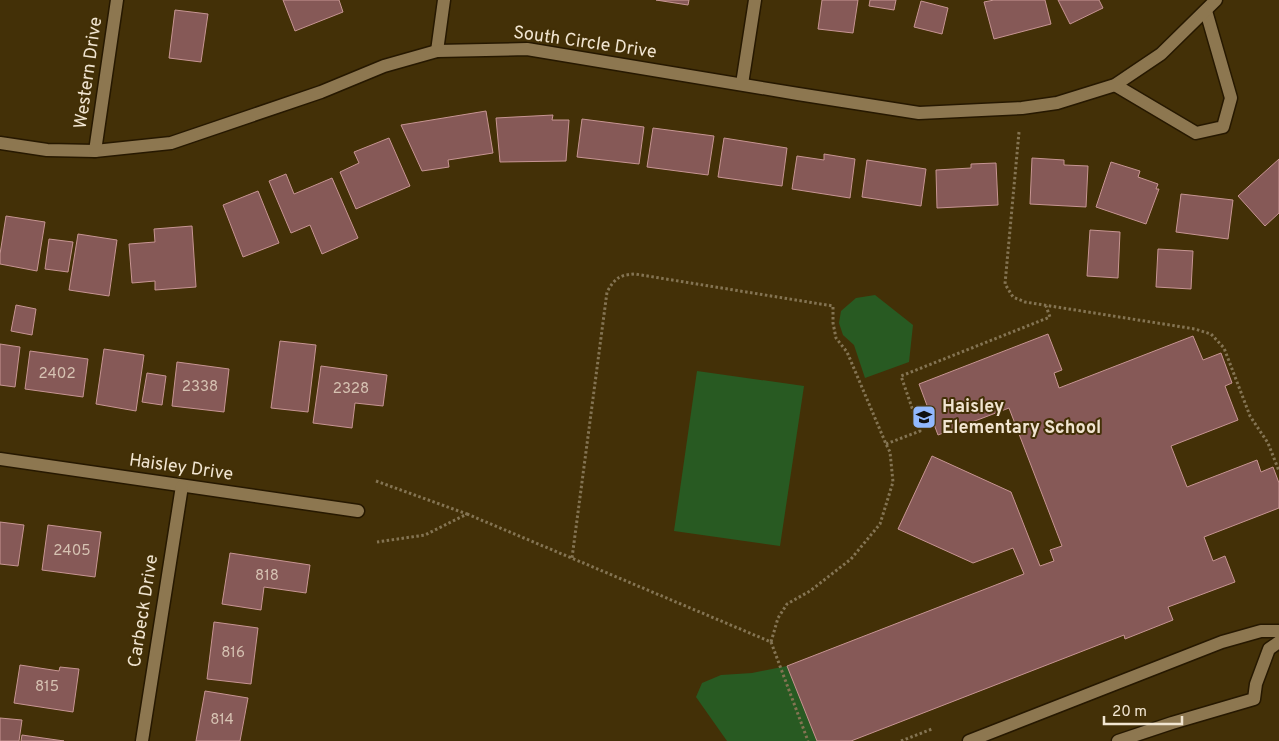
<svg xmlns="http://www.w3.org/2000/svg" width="1279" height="741" viewBox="0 0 1279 741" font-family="Overpass,sans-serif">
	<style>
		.green { fill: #285a22 }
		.building { fill: #865957; stroke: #c79593 }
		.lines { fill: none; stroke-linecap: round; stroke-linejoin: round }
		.lane-casing { stroke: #261800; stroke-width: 15 }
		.street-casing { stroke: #261800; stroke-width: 15 }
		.path { stroke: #847453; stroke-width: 3; stroke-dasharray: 2.5 2.5; stroke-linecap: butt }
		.lane { stroke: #8d7750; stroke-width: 12 }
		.street { stroke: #8d7750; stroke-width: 12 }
		.labels { text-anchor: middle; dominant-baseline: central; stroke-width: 4; stroke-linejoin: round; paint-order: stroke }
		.number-label { font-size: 15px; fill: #d6c2b2 }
		.street-label { font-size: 18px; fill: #f1e5d1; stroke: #433007 }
		.poi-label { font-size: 18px; font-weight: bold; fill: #f1e5d1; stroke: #433007; text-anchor: start }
	</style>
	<rect width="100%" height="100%" fill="#433007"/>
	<!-- green -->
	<g class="green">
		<path d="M875,295L913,325L909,362L865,378L854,345L843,335L839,323L841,311L856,298Z"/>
		<path d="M697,371L804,386L780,546L674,531Z"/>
		<path d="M787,666L817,741H727L696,697L702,683L721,675L752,673Z"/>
	</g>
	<!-- building -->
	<g class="building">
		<path d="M283,0H339L343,12L295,31Z"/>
		<path d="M656,0H689L688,5Z"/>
		<path d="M822,0H858L853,33L818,29Z"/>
		<path d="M870,0H896L894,10L869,6Z"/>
		<path d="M994,0H1045L1051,24L994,39L984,2Z"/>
		<path d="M1058,0H1099L1103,8L1070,24Z"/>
		<path d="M921,1L948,8L942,34L914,27Z"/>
		<path d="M175,10L208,14L201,62L169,58Z"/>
		<path d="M486,111L493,153L448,160L449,167L422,171L401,125Z"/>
		<path d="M553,115L552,120H569L566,161L500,162L496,118Z"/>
		<path d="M582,119L644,127L639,164L577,157Z"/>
		<path d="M653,128L714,136L708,175L647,167Z"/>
		<path d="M389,138L410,186L356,209L340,172L359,163L354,152Z"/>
		<path d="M724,138L787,148L782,186L718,177Z"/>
		<path d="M824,154L855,159L850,198L792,189L797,156L824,160Z"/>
		<path d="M1032,158L1064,160V165L1088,166L1086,207L1030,204Z"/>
		<path d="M1279,159V213L1265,226L1238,196Z"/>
		<path d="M867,160L926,169L921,206L862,197Z"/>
		<path d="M1111,162L1140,171L1138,177L1158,184L1156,189H1159L1146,224L1096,207Z"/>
		<path d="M996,163L998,205L937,208L936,170L971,168V164Z"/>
		<path d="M286,174L294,194L332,178L358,238L322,254L310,225L291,233L269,181Z"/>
		<path d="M258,191L279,243L243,257L223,205Z"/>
		<path d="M1181,194L1233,200L1228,239L1176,232Z"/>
		<path d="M6,216L45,222L37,271L0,264V254Z"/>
		<path d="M192,226L196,287L155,290V281L132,283L129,244L155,242L154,229Z"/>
		<path d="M1090,230L1120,232L1118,278L1087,276Z"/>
		<path d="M78,234L117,240L109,296L69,290Z"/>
		<path d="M49,239L73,242L68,272L45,269Z"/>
		<path d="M1158,249L1193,251L1191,289L1156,287Z"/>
		<path d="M16,305L36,309L32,335L11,331Z"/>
		<path d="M1048,334L1062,370L1054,373L1059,388L1193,336L1203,360L1221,353L1232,383L1225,386L1238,420L1171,446L1187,487L1257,460L1261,472L1273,467L1279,483V508L1204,537L1213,561L1225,556L1235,582L1168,607L1173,620L1125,639L1124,635L851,741H817L787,666L1024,574L1013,548L973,563L898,529L932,456L1011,492L1040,566L1054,561L1050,550L1062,546L1009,408L938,435L919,384Z"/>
		<path d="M280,341L316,345L308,412L271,408Z"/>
		<path d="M0,344L20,347L15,387L0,385Z"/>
		<path d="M104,349L144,355L136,411L96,404Z"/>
		<path d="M30,351L88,359L83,397L25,389Z"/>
		<path d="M177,362L229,369L224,412L172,406Z"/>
		<path d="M321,366L387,375L383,406L355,403L352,428L313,423Z"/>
		<path d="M147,373L166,376L162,405L142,402Z"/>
		<path d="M0,522L24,525L18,566L0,564Z"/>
		<path d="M48,525L101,532L95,577L42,570Z"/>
		<path d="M230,553L310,565L306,593L264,587L261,610L222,604Z"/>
		<path d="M214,622L258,628L251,684L207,679Z"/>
		<path d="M20,665L59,671L60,667L79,669L73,712L14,703Z"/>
		<path d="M205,691L248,698L240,741H196Z"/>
		<path d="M0,718L22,720L19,741H0Z"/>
		<path d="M22,735L64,741H21Z"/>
	</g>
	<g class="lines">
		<!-- lane casing -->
		<g class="lane-casing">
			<g id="lane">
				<path d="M969,741L1222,642L1261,631H1279"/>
				<path d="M1118,741L1172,723L1254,699L1256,684L1269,649L1279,642"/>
			</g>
		</g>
		<!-- street casing -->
		<g class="street-casing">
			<g id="street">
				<path d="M437,51L444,0"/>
				<path d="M742,84L755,0"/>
				<path d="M1115,85L1196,133L1223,127L1231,98L1206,11"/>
				<path d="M0,143L47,150L95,151L171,143L321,92L384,66L437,51L527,49L798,94L919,113L1022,108L1057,103L1115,85L1161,54L1216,0"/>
				<path d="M95,151L117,0"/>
				<path d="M0,459L358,511"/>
				<path d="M142,741L182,486"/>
			</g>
		</g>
		<!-- path -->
		<g class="path">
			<path d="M1019,132L1005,284L1013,297L1025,302L1195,329L1211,334L1224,348L1250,416L1268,443L1279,471"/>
			<path d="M886,444L920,431L901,376L1050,317L1046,306"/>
			<path d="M376,481L467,514L425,535L377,542"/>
			<path d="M467,514L771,642L778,618L787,604L810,591L851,559L880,524L893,482L890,452L886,444L847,352L836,338L833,323V306L635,274C619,275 615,278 607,292L572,558"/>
			<path d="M771,642L808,741"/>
			<path d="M901,741L932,729"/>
		</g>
		<!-- lane -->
		<use href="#lane" class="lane"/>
		<!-- street -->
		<use href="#street" class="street"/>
	</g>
	<!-- icons -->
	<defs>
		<g id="school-square" transform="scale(1.25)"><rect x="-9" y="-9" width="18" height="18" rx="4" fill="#91b8fd" stroke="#433007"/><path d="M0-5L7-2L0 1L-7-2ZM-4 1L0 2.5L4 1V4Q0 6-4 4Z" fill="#111"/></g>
	</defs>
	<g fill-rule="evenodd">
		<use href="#school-square" x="924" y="417"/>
	</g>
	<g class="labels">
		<!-- number labels -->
		<g class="number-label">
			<text x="57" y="374">2402</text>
			<text x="200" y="387">2338</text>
			<text x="351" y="389">2328</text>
			<text x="72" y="551">2405</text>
			<text x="267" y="576">818</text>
			<text x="233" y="653">816</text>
			<text x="47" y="687">815</text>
			<text x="222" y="720">814</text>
		</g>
		<!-- street labels -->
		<g class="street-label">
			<text transform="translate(585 43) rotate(8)">South Circle Drive</text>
			<text transform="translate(89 73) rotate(-82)">Western Drive</text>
			<text transform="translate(181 468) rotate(8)">Haisley Drive</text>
			<text transform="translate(144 611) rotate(-81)">Carbeck Drive</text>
		</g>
		<!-- poi labels -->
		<g class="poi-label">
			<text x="942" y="407">Haisley<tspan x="942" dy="21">Elementary School</tspan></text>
		</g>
	</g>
	<!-- scale -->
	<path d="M1104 716v8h78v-8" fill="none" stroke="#f1e5d1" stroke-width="2.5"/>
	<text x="1112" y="716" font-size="15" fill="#f1e5d1" stroke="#433007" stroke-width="4" paint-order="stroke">20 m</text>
</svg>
